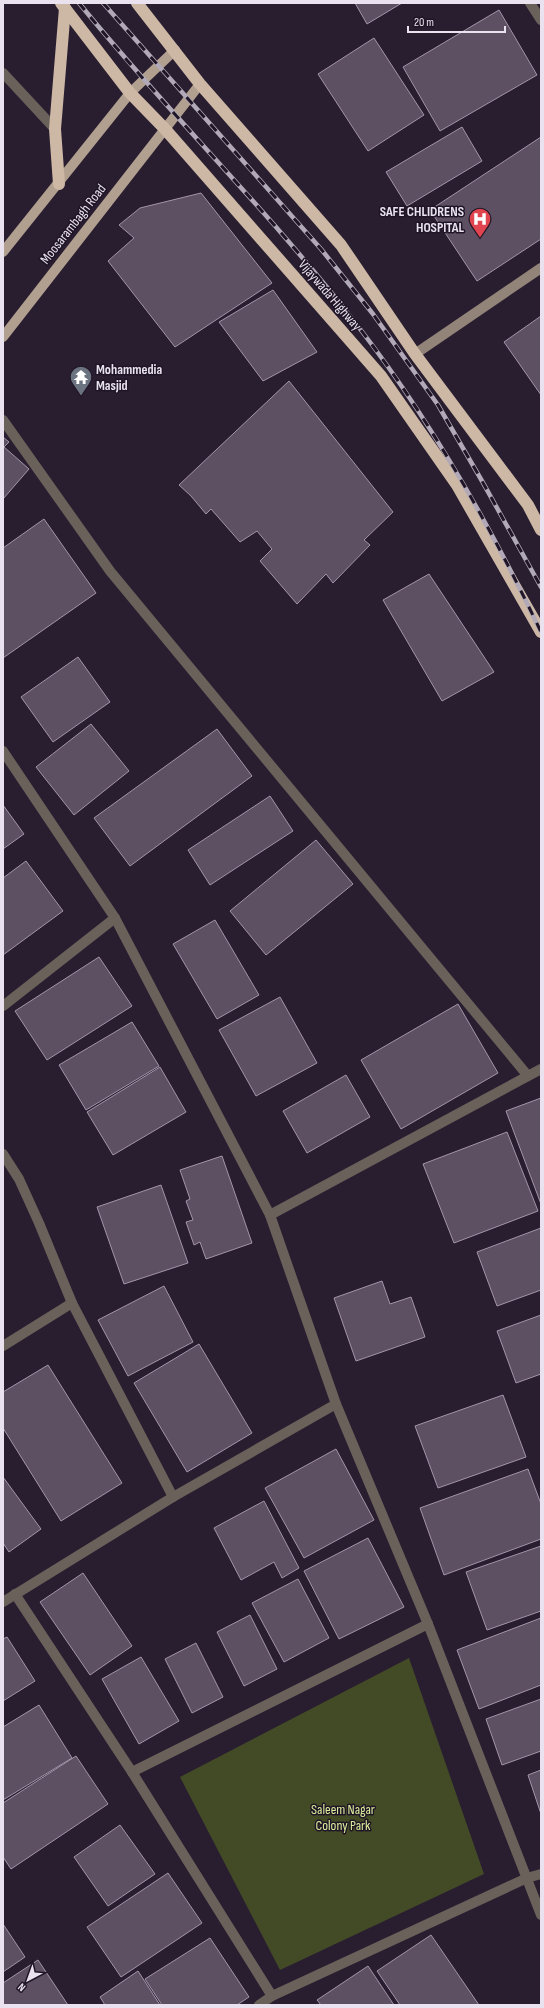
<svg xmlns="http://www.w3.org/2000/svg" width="544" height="2008" viewBox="0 0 544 2008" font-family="'Sofia Sans Condensed',sans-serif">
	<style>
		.green { fill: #434b26 }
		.building { fill: #5e5063; stroke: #a494aa }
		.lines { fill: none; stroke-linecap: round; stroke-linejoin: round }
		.street { stroke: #6a615a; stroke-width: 10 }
		.secondary { stroke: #928478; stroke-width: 10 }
		.primary { stroke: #b19f8f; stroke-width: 10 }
		.highway { stroke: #cdb8a5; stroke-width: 12 }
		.rail-casing { stroke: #b1a9b7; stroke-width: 4.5 }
		.rail { stroke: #1f1526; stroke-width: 3; stroke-dasharray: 9; stroke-linecap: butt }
		.labels { text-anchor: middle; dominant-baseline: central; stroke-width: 3; stroke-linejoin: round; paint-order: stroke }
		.poi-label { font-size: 14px; font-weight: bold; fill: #eae3ef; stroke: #1f1526; text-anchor: end }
		.street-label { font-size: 14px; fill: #eae3ef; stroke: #1f1526 }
		.park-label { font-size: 14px; fill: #dbee9b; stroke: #1f1526 }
	</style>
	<rect width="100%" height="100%" fill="#291e30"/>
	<!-- green -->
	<path class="green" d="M409,1658L484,1874L280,1970L180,1777Z"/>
	<!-- building -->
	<g class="building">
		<path d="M355,3H402L367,24Z"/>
		<path d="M499,10L537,75L440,131L403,67Z"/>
		<path d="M374,38L424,115L368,151L318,74Z"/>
		<path d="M462,127L482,161L407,206L386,172Z"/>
		<path d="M541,137V239L477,281L430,210Z"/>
		<path d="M201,193L272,283L175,347L108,261L134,238L119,225L140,208Z"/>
		<path d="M273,290L317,352L263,381L219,322Z"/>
		<path d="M541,316V395L504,342Z"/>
		<path d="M289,381L393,512L364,540L370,545L333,583L326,574L297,604L260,561L272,549L257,531L240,542L211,509L206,514L191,496L179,485Z"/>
		<path d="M3,437L9,442L4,447L29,469L3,499Z"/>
		<path d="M44,519L96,593L3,658V548Z"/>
		<path d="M429,574L494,672L442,701L383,600Z"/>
		<path d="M78,657L110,702L53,742L21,697Z"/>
		<path d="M91,724L129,771L74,815L36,767Z"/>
		<path d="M217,729L252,776L130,866L94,818Z"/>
		<path d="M270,796L293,831L210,885L188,850Z"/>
		<path d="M3,805L24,834L3,849Z"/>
		<path d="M316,840L353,884L266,955L230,911Z"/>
		<path d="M26,861L63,911L3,955V878Z"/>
		<path d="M215,920L259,995L217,1019L173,944Z"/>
		<path d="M99,957L132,1006L47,1060L15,1011Z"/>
		<path d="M280,997L317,1063L256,1096L219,1030Z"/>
		<path d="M458,1004L498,1073L401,1129L361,1060Z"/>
		<path d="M132,1022L159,1066L86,1110L59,1065Z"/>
		<path d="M160,1067L186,1112L113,1155L87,1112Z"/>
		<path d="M346,1075L370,1117L307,1153L283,1111Z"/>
		<path d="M541,1098V1204L506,1111Z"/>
		<path d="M507,1132L538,1211L454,1243L423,1164Z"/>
		<path d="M222,1156L252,1243L206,1259L200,1242L194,1245L186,1222L193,1220L186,1201L190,1199L180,1170Z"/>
		<path d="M161,1185L188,1263L124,1284L97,1207Z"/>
		<path d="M541,1228V1290L497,1306L477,1252Z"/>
		<path d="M382,1281L390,1304L411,1297L425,1337L356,1361L334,1298Z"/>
		<path d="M164,1286L193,1342L128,1376L98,1320Z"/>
		<path d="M541,1315V1374L516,1383L497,1331Z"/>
		<path d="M199,1344L252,1433L187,1472L134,1383Z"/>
		<path d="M48,1365L122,1483L61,1521L3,1428V1392Z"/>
		<path d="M503,1395L526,1457L438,1488L415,1426Z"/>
		<path d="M336,1449L374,1520L304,1558L265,1488Z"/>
		<path d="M528,1469L541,1504V1539L444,1575L420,1508Z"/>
		<path d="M3,1477L41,1529L9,1552L3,1543Z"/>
		<path d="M264,1501L299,1568L282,1578L274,1562L241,1580L214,1528Z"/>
		<path d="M368,1538L404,1607L339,1639L304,1571Z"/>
		<path d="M541,1546V1611L487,1630L466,1572Z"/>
		<path d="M83,1573L132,1646L90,1675L40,1602Z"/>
		<path d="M298,1579L329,1638L284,1662L252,1603Z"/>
		<path d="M250,1615L277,1669L244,1686L217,1632Z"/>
		<path d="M541,1618V1685L479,1709L457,1650Z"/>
		<path d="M7,1637L35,1681L3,1701V1639Z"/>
		<path d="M196,1643L223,1697L192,1713L165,1659Z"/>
		<path d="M141,1657L179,1721L139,1744L102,1679Z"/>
		<path d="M541,1699V1751L502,1765L486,1719Z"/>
		<path d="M39,1705L72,1758L3,1800V1727Z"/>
		<path d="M76,1756L108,1804L11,1869L3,1857V1803Z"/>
		<path d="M541,1770V1814L528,1775Z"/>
		<path d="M120,1825L155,1874L108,1906L74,1857Z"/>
		<path d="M168,1873L202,1923L121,1977L87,1927Z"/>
		<path d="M3,1924L25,1957L3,1972Z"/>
		<path d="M431,1935L479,2005H400L377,1971Z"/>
		<path d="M210,1938L249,1997L237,2005H162L145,1979Z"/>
		<path d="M38,1960L68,2005H3V1983Z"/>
		<path d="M368,1966L394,2005H321L317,2000Z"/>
		<path d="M138,1971L160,2005H105L100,1997Z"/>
	</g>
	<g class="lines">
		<!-- street -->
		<g class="street">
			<path d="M530,3L541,20"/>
			<path d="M3,73L55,129"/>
			<path d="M3,420L110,571L528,1076"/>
			<path d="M3,751L115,918L270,1215L336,1404L428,1624L541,1915"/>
			<path d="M3,1006L115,918"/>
			<path d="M3,1154L19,1179L39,1223L72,1303L173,1497"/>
			<path d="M270,1215L541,1069"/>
			<path d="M3,1346L72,1303"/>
			<path d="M15,1594L132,1772L272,1996"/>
			<path d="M3,1602L173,1497L336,1404"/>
			<path d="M132,1772L428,1624"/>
			<path d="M259,2005L272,1996L527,1878L541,1874"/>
		</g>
		<!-- secondary -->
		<path class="secondary" d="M415,354L541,268"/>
		<!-- primary -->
		<g class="primary">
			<path d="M3,252L130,93L175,50"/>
			<path d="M3,337L200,84"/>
		</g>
		<!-- highway -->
		<g class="highway">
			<path d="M61,3L130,93L165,129L381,376L457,485L541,632"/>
			<path d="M137,3L200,84L341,245L415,354L528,505L541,530"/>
			<path d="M59,184L55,129L65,8"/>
		</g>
		<!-- rail casing -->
		<g class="rail-casing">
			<g id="rail">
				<path d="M79,3C168,113 270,212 357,325C430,419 490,525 541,632"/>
				<path d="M103,3L321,249L373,314L438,405L482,481L541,587"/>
			</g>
		</g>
		<!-- rail -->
		<use href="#rail" class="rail"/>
	</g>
	<!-- icons -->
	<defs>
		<g id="hospital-pin" transform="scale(1.15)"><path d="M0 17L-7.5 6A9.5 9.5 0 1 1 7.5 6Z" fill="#e0444e" stroke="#1f1526"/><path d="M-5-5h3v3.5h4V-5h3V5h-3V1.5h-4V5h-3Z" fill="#fff"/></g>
		<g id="temple-pin" transform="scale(1.15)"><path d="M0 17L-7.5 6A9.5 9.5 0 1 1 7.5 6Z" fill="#6b7280" stroke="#1f1526"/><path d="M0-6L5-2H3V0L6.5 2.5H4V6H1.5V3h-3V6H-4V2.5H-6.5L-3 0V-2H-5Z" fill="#fff"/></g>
	</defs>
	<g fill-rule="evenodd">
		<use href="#hospital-pin" x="480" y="219"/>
		<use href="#temple-pin" x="81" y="377"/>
	</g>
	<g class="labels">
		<!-- poi labels -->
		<g class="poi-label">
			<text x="464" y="211">SAFE CHLIDRENS<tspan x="464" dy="16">HOSPITAL</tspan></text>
			<text x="96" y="369" text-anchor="start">Mohammedia<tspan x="96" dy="16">Masjid</tspan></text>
		</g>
		<!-- street labels -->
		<g class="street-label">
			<text transform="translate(73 224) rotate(-52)">Moosarambagh Road</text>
			<text transform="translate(330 295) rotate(49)">Vijaywada Highway</text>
		</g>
		<!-- park labels -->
		<g class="park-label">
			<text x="343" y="1809">Saleem Nagar<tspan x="343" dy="16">Colony Park</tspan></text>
		</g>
	</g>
	<!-- border -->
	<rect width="544" height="2008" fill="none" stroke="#eae3ef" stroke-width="8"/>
	<!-- north arrow -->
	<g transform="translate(28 1980) rotate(221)" stroke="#1f1526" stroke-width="3" paint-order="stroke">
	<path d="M0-3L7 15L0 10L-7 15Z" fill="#eae3ef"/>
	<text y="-6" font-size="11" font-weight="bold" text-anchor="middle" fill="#eae3ef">N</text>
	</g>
	<!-- scale -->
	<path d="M408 26v6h97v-6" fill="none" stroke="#eae3ef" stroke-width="2"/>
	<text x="414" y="26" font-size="12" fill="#eae3ef" stroke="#1f1526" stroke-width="3" paint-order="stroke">20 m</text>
</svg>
